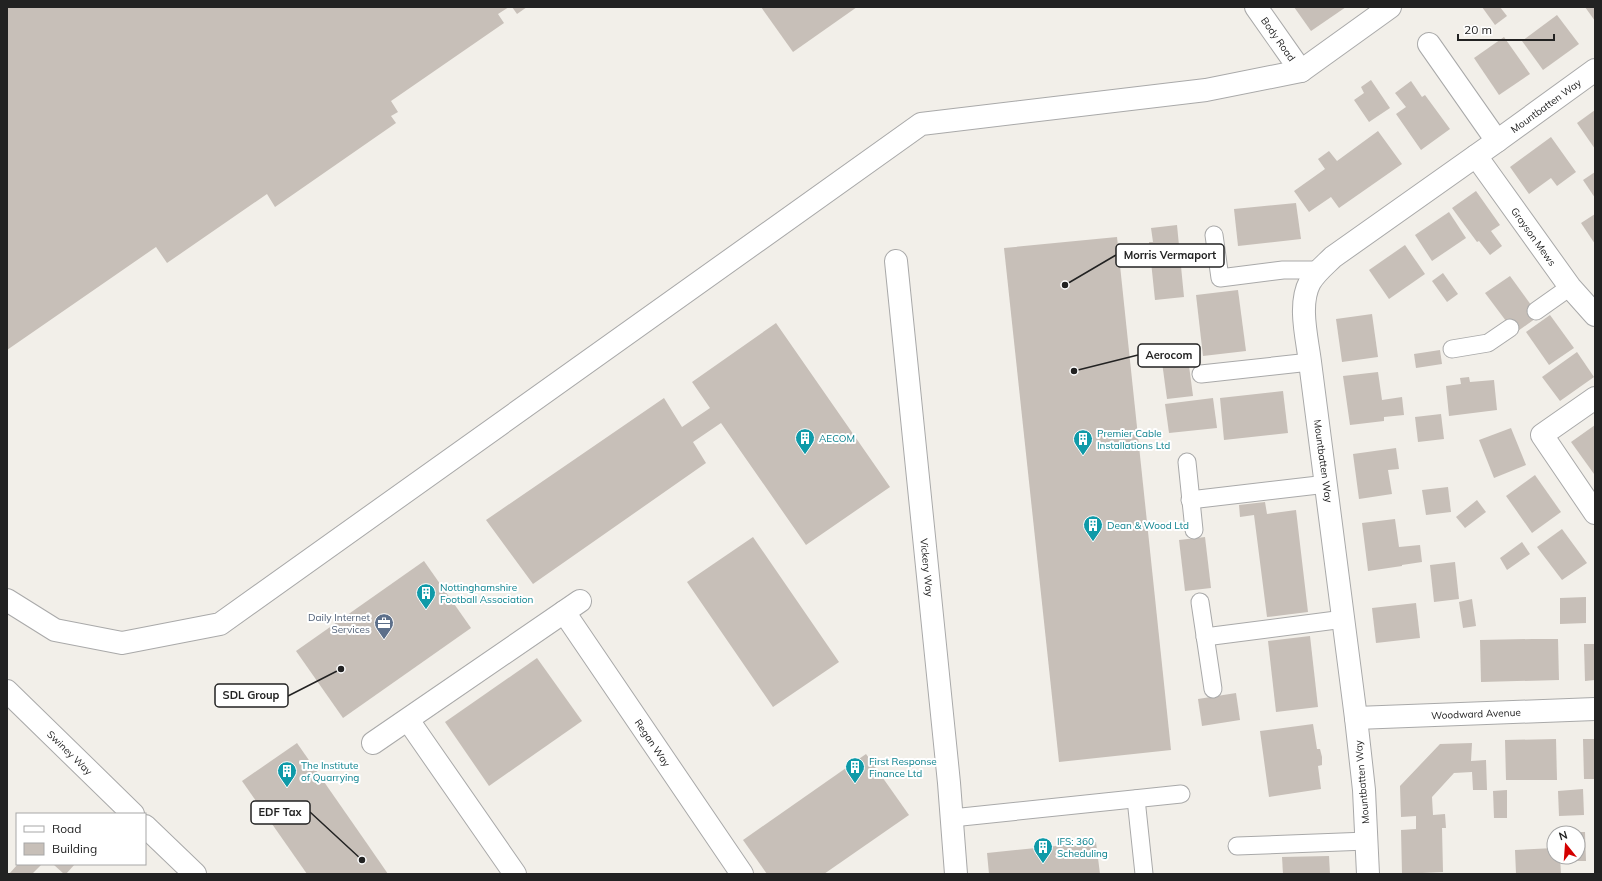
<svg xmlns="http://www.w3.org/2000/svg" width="1602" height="881" viewBox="0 0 1602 881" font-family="Mulish,sans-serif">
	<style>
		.building { fill: #c7bfb8 }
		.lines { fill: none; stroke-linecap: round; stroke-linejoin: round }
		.service-casing { stroke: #a9a9a9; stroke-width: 19 }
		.minor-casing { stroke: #a9a9a9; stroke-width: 24 }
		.tertiary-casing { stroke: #a9a9a9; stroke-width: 24 }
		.service { stroke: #fff; stroke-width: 17 }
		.minor { stroke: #fff; stroke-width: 22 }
		.tertiary { stroke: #fff; stroke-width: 22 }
		.labels { text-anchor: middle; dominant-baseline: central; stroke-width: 4; stroke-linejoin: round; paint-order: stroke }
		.street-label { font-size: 10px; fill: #222; stroke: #fff }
		.culture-label { font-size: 10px; fill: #0d838f; stroke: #fff; text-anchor: start }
		.service-label { font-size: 10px; fill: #4e5e75; stroke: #fff; text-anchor: end }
		.leader { fill: none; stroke: #222; stroke-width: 1.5 }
		.callout-dot { fill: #222; stroke: #fff; stroke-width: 1.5 }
		.callout { fill: #fff; stroke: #222; stroke-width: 1.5 }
		.callout-label { font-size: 11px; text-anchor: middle; font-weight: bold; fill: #222 }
	</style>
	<rect width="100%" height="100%" fill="#f2efe9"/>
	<!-- building -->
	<g class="building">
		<path d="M7,7H509L498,14L504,23L391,101L398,112L391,116L396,123L275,207L267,194L167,263L156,247L7,350Z"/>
		<path d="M512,7H527L517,14Z"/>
		<path d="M761,7H857L793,52Z"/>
		<path d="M1294,7H1346L1311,31Z"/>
		<path d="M1482,7H1500L1507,16L1495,25Z"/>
		<path d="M1585,7H1595V21Z"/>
		<path d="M1557,15L1579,44L1543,70L1522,41Z"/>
		<path d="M1504,37L1530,74L1499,95L1474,58Z"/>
		<path d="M1371,80L1390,108L1369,122L1354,100L1364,93L1361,87Z"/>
		<path d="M1411,81L1422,97L1425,95L1450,129L1421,150L1396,114L1406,107L1395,93Z"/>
		<path d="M1595,110V149L1577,123Z"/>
		<path d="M1378,131L1402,164L1339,208L1331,197L1309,212L1294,191L1325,169L1318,159L1329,151L1337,161Z"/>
		<path d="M1551,137L1576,172L1557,186L1551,178L1529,194L1510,167Z"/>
		<path d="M1595,172V198L1583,180Z"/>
		<path d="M1476,191L1500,225L1491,231L1502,246L1490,255L1479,241L1477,242L1452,208Z"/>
		<path d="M1296,203L1301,239L1238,246L1234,209Z"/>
		<path d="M1449,212L1466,238L1432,261L1415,235Z"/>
		<path d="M1595,214V244L1581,223Z"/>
		<path d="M1177,225L1184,297L1155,300L1149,242H1153L1151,228Z"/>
		<path d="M1117,237L1171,750L1059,762L1004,248Z"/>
		<path d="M1405,245L1425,274L1389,299L1369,270Z"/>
		<path d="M1443,273L1458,294L1447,302L1432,281Z"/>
		<path d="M1510,276L1539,316L1515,333L1485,293Z"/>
		<path d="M1238,290L1246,351L1203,356L1196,295Z"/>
		<path d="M1372,314L1378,357L1342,362L1336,319Z"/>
		<path d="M1550,315L1574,348L1549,365L1526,332Z"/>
		<path d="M776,323L890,487L806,545L721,423L693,442L706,463L533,584L486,520L664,398L682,427L710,408L692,382Z"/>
		<path d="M1440,350L1442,364L1416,368L1414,354Z"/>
		<path d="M1577,352L1594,377L1560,401L1542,377Z"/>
		<path d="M1188,358L1193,396L1167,399L1162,362Z"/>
		<path d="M1378,372L1382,400L1402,397L1404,415L1384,417V421L1350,425L1343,376Z"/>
		<path d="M1469,377L1470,382L1494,380L1497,410L1449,416L1446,386L1461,384L1460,378Z"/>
		<path d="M1283,391L1288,433L1224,440L1220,398Z"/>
		<path d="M1213,398L1217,428L1169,433L1165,404Z"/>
		<path d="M1441,414L1444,439L1418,442L1415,417Z"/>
		<path d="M1595,425V473L1594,474L1571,442Z"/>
		<path d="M1511,428L1526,465L1494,478L1479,440Z"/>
		<path d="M1396,448L1399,469L1388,470L1392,494L1359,499L1353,454Z"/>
		<path d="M1535,475L1561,512L1532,533L1506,496Z"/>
		<path d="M1448,487L1451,512L1426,515L1422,490Z"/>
		<path d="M1477,500L1486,512L1465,528L1456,517Z"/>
		<path d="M1265,502L1267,514L1296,510L1308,612L1267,617L1254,515L1240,517L1239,505Z"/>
		<path d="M1395,519L1399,547L1420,545L1422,562L1402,565V566L1368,571L1362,523Z"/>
		<path d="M1562,529L1587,563L1562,580L1537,547Z"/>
		<path d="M753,537L839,662L773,707L687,582Z"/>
		<path d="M1205,537L1211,588L1185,591L1179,540Z"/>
		<path d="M1522,542L1530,554L1507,570L1500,558Z"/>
		<path d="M424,561L471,628L343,718L296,651Z"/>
		<path d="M1455,562L1459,599L1434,602L1430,565Z"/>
		<path d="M1586,597V623L1560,624V598Z"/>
		<path d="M1472,599L1476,626L1463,628L1459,602Z"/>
		<path d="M1416,603L1420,638L1376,643L1372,608Z"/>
		<path d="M1310,636L1318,707L1276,712L1268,641Z"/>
		<path d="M1532,639H1558L1559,680L1481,682L1480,640Z"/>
		<path d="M1584,644H1595V680L1585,681Z"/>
		<path d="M537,658L582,721L489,786L445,722Z"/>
		<path d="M1236,693L1240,720L1202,726L1198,699Z"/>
		<path d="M1313,724L1317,749H1320L1322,757V765L1318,766L1321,789L1269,797L1260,731Z"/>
		<path d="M1556,739L1557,780H1506L1505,740Z"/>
		<path d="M1583,739H1595V779H1584Z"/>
		<path d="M297,743L368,845L388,874H307L242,781Z"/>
		<path d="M1472,743L1471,761L1486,760L1487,790H1473L1472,772L1454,773L1432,797L1433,815L1445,814L1446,828H1442L1443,872L1402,874L1401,830L1416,829V816L1401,817L1400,786L1440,744Z"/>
		<path d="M866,754L909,815L824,874H767L743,840Z"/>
		<path d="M1583,789L1584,815L1559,816L1558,791Z"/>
		<path d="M1507,790V818H1494L1493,791Z"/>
		<path d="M1578,832H1585L1586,861H1571V857H1578Z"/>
		<path d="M1096,842L1100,874H989L987,853Z"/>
		<path d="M1554,848V857H1560L1561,874H1516L1515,850Z"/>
		<path d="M1329,856L1330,874H1283L1282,857Z"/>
		<path d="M18,864H42L33,873L35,874H9Z"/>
		<path d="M55,864H75L66,874H64L54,865Z"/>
	</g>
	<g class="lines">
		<!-- service casing -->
		<g class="service-casing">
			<g id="service">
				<path d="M1214,235L1220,278L1283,270H1319"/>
				<path d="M1536,311L1570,287"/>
				<path d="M1452,349L1488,343L1510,328"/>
				<path d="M1201,374L1310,362"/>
				<path d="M1187,462L1194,530"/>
				<path d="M1190,500L1327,484"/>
				<path d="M1200,602L1213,689"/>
				<path d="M1205,637L1344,619"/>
				<path d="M1136,799L1144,874"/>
				<path d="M952,818L1181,794"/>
				<path d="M1237,846L1367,841"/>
			</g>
		</g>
		<!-- minor casing -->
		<g class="minor-casing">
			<g id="minor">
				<path id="s1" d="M1256,7L1301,71"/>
				<path d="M1429,44L1497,141"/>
				<path id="s2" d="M1476,156L1570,287L1595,315"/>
				<path id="s3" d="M896,261L949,783L956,874"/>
				<path d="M1595,398L1542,435L1595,513"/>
				<path d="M7,600L55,630L122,643L220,624L921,124L1206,90L1301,71L1390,7"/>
				<path id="s4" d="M564,612L742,874"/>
				<path id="s5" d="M1356,718L1595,709"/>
				<path d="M408,720L515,874"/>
				<path d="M373,743L580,601"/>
				<path id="s6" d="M1368,874L1364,790L1356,718L1310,362C1307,338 1298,304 1310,282C1316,272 1325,265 1333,257L1497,141L1595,70"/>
			</g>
		</g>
		<!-- tertiary casing -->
		<g class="tertiary-casing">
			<g id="tertiary">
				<path id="s7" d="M7,691L133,814"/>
				<path d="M145,826L195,874"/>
			</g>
		</g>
		<!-- service -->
		<use href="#service" class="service"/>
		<!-- minor -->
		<use href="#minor" class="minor"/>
		<!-- tertiary -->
		<use href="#tertiary" class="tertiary"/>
	</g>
	<!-- icons -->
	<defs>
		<g id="building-pin" transform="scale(1)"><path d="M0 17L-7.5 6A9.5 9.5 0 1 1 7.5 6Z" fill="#0f9aa8" stroke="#fff"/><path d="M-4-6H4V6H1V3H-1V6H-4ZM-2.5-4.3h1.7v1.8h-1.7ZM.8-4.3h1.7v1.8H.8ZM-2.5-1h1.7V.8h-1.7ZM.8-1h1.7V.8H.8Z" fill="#fff"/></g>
		<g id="office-pin" transform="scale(1)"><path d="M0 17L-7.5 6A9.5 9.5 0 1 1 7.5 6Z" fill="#5c6f8a" stroke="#fff"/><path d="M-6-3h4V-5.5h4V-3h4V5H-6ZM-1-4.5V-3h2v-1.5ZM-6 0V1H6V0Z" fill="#fff"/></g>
	</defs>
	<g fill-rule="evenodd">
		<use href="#building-pin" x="805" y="438"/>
		<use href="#building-pin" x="1083" y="439"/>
		<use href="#building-pin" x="1093" y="525"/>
		<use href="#building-pin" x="426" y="593"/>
		<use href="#office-pin" x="384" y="623"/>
		<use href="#building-pin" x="855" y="767"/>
		<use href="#building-pin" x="287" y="771"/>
		<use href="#building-pin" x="1043" y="847"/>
	</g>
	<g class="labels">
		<!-- street labels -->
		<g class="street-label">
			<text stroke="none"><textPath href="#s1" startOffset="39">Body Road</textPath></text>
			<text stroke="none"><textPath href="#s6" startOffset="892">Mountbatten Way</textPath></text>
			<text stroke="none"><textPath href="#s2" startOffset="99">Grayson Mews</textPath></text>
			<text transform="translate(1323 461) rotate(82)">Mountbatten Way</text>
			<text stroke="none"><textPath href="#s3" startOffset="308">Vickery Way</textPath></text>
			<text stroke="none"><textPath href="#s5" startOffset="120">Woodward Avenue</textPath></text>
			<text stroke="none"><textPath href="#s4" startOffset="158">Regan Way</textPath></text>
			<text stroke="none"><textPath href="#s7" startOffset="88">Swiney Way</textPath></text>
			<text transform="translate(1362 782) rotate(-95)">Mountbatten Way</text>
		</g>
		<!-- culture labels -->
		<g class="culture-label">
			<text x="1097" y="433">Premier Cable<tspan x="1097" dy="12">Installations Ltd</tspan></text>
			<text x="819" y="438">AECOM</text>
			<text x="1107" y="525">Dean &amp; Wood Ltd</text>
			<text x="440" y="587">Nottinghamshire<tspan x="440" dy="12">Football Association</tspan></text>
			<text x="869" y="761">First Response<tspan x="869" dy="12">Finance Ltd</tspan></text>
			<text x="301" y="765">The Institute<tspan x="301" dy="12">of Quarrying</tspan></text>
			<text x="1057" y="841">IFS: 360<tspan x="1057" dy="12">Scheduling</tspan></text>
		</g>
		<!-- service labels -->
		<g class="service-label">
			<text x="370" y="617">Daily Internet<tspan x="370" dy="12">Services</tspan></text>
		</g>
	</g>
	<!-- callouts -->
	<path class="leader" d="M1065 285L1116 255M1074 371L1138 355M341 669L288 696M362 860L310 812"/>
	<g class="callout-dot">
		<circle cx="1065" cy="285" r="4"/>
		<circle cx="1074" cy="371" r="4"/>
		<circle cx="341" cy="669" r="4"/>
		<circle cx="362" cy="860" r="4"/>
	</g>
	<g class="callout">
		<rect x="1116" y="244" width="108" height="23" rx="4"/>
		<rect x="1138" y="344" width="62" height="23" rx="4"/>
		<rect x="215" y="684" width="73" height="23" rx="4"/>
		<rect x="251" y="801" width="59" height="23" rx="4"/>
	</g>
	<g class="callout-label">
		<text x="1170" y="259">Morris Vermaport</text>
		<text x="1169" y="359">Aerocom</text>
		<text x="251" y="699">SDL Group</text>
		<text x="280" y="816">EDF Tax</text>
	</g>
	<!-- border -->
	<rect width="1602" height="881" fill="none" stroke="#222222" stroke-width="16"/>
	<!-- legend -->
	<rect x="16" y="813" width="130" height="52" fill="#ffffff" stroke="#a7a7a7"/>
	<rect x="24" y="826" width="20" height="6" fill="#ffffff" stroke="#a7a7a7"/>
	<text x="52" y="833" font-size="12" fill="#222222">Road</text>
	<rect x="24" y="843" width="20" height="12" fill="#c7bfb8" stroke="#a7a7a7"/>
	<text x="52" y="853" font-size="12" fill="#222222">Building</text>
	<!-- north arrow -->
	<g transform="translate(1566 845) rotate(343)"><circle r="19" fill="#ffffff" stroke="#a7a7a7"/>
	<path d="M0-3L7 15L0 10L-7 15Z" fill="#d40000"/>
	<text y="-6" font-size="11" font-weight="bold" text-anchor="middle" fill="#222222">N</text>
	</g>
	<!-- scale -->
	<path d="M1458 34v6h96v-6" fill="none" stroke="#222222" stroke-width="2"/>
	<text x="1464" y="34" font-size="12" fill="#222222" stroke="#ffffff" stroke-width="3" paint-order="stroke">20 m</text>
</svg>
